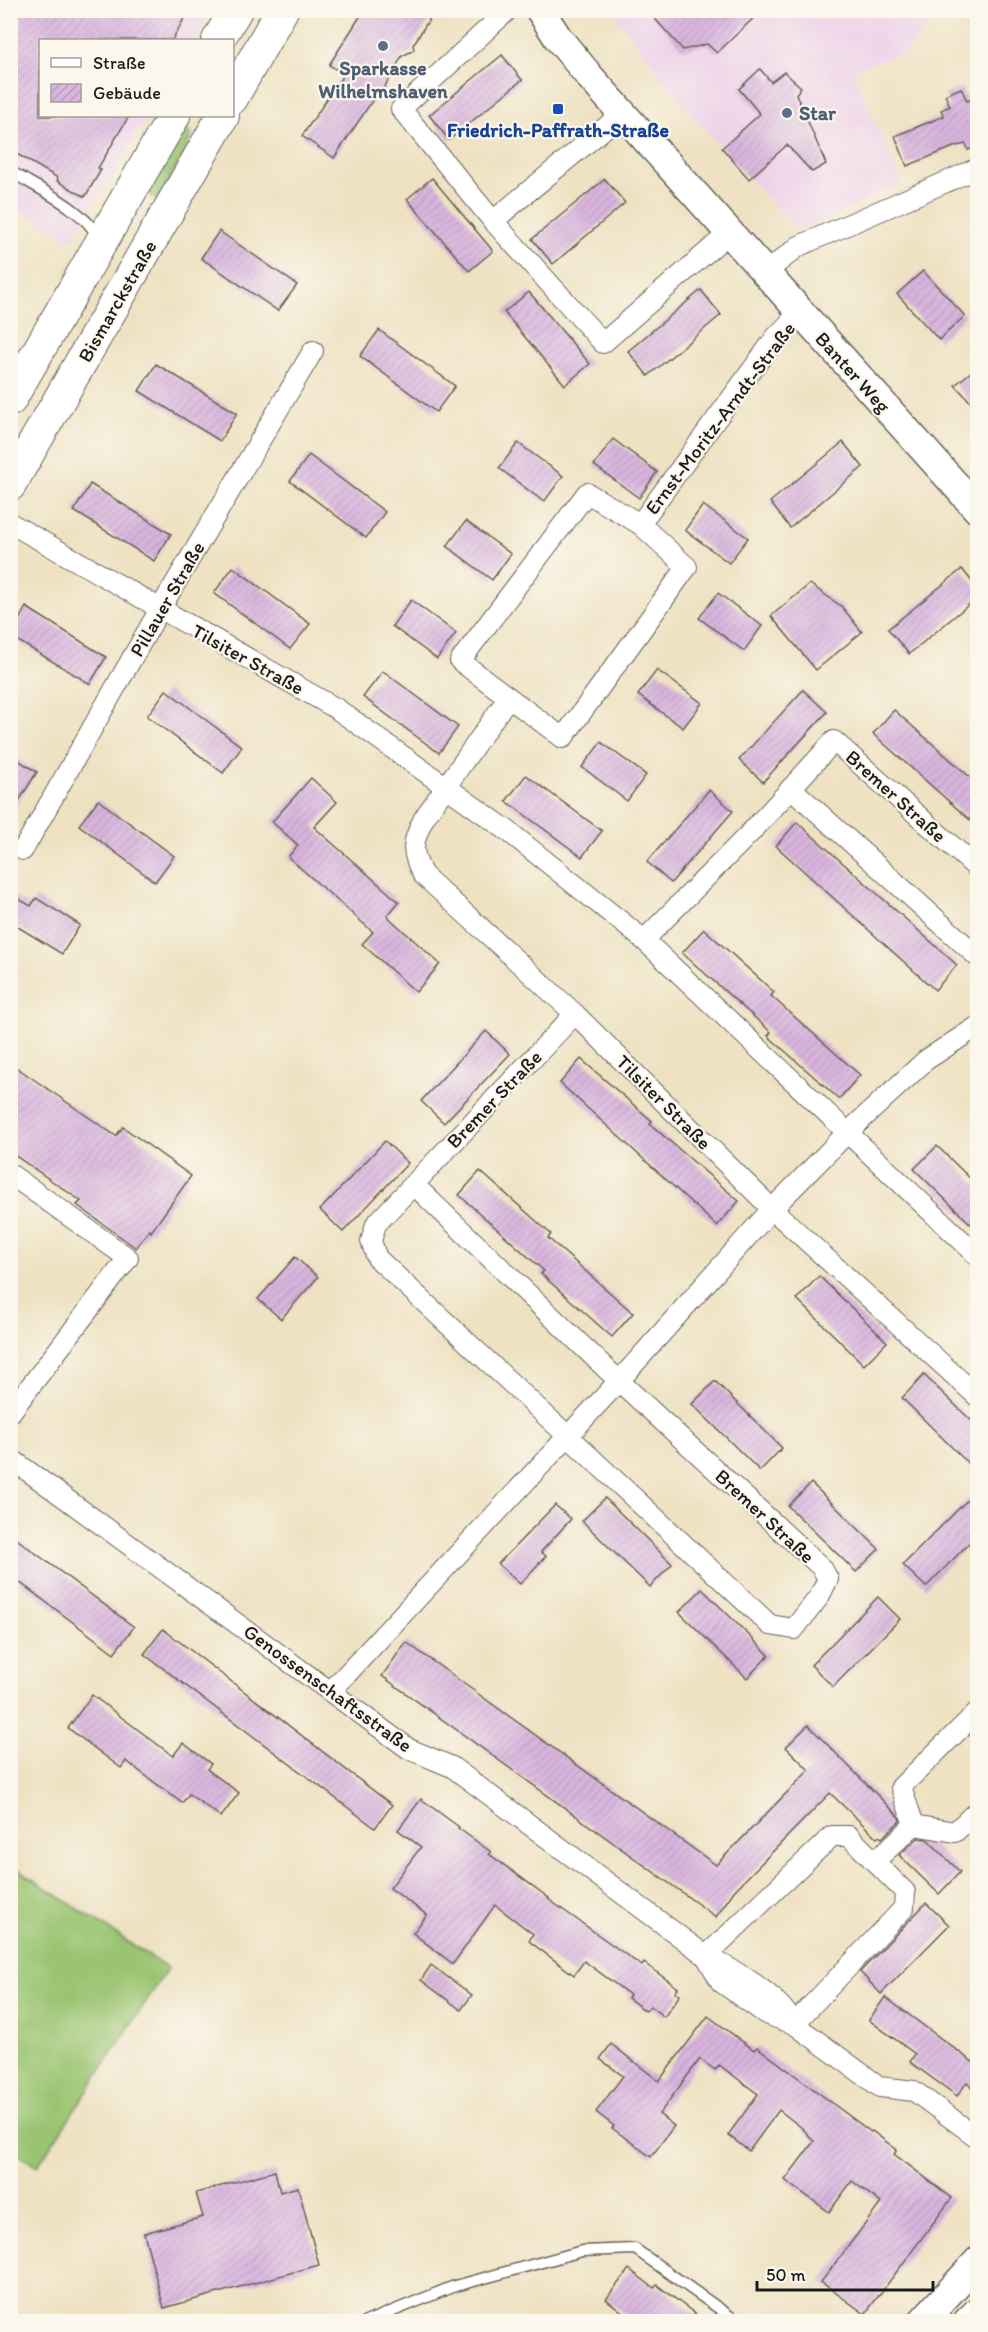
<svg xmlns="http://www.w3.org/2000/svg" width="988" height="2332" viewBox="0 0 988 2332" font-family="Itim,sans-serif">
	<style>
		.built { fill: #edd1e9 }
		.grass { fill: url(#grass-tufts); stroke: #5b7046; stroke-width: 1.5 }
		.pitch { fill: #9ac471; stroke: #5b7046; stroke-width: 1.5 }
		.building { fill: url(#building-hatch) }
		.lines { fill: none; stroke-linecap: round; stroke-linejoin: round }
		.lane-casing { stroke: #666156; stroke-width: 13 }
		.street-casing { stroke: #666156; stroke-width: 22 }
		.secondary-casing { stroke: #666156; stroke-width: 31 }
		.primary-casing { stroke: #666156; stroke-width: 34 }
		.lane { stroke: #fff; stroke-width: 10 }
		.street { stroke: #fff; stroke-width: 20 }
		.secondary { stroke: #fff; stroke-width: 28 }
		.primary { stroke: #fff; stroke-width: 32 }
		.service-dot { fill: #5c6f8a; stroke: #fbf7ec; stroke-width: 2 }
		.transit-dot { fill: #1a4fb4; stroke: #fbf7ec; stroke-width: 2 }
		.labels { text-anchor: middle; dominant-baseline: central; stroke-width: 4.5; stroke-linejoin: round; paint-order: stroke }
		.service-label { font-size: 20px; font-weight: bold; fill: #4e5e75; stroke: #fbf7ec }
		.transit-label { font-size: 20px; font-weight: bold; fill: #164399; stroke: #fbf7ec }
		.street-label { font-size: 20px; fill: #1c1c1c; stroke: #fbf7ec }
	</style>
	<defs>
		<pattern id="grass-tufts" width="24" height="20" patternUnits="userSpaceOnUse" patternTransform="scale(1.5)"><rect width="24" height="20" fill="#9ac471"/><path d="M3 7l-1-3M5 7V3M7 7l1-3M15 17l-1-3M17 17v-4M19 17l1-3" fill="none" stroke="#84a861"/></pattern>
		<pattern id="building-hatch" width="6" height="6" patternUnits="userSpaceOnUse" patternTransform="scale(1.5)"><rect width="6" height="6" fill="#d9b5de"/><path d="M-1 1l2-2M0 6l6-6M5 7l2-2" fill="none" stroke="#ba9bbe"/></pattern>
	</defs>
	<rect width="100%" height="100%" fill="#fbf7ec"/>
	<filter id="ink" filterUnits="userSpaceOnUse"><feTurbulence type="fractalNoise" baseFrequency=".0167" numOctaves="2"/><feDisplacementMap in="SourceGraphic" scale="12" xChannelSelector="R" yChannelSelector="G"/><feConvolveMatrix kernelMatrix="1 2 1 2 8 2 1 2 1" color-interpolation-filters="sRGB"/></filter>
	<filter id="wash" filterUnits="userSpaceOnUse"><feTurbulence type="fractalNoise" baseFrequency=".008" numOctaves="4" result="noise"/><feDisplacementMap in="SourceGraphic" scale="24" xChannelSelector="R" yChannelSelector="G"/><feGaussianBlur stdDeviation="1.35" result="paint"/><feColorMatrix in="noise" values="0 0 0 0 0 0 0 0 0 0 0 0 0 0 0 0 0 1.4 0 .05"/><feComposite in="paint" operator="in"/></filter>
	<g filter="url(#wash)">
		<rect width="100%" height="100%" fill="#eee2c3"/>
		<!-- built -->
		<g class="built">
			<path d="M11,11H212L194,40H40V116H148L72,240L11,206Z"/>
			<path d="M611,11H931L929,24L906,52L852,70L902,184L798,231L694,118Z"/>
		</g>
		<!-- grass -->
		<path class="grass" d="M183,127L192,134L184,154L157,200L145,192Z"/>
		<!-- pitch -->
		<path class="pitch" d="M11,1865L168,1968L37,2167L11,2149Z"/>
		<g id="blocks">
			<!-- building -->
			<g class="building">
				<path d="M15,10H189L172,40H40V116H129L98,168L101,170L85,197L57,181L58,178L10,150V18Z"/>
				<path d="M385,10H415L430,18L413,45L414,50L402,56L379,97L376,95L334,158L302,136L344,74L329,65L361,15Z"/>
				<path d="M647,10H762L717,53L707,44L683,50Z"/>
				<path d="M502,55L522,80L449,140L429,115Z"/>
				<path d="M760,69L771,82L784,72L801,87L796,94L826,164L812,172L787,145L749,179L722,148L760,114L739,89Z"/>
				<path d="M961,88L967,101L978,97V146L968,150L966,144L956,146L907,166L895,136L944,116L941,110L950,106L945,95Z"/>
				<path d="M432,178L493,251L469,271L407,199Z"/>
				<path d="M605,179L625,203L553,264L532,239Z"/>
				<path d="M219,231L297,285L278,311L201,258Z"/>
				<path d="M923,271L965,316L939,340L897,294Z"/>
				<path d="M701,290L721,315L648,376L628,351Z"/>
				<path d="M529,292L590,364L565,385L504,312Z"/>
				<path d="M379,330L455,386L436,412L360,356Z"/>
				<path d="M156,364L237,413L220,441L139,391Z"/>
				<path d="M978,366V410L955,385Z"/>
				<path d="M613,439L657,472L639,498L594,465Z"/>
				<path d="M843,442L863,467L790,528L770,502Z"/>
				<path d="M518,443L563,476L544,502L499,468Z"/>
				<path d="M309,455L385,512L366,538L290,481Z"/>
				<path d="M90,484L171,534L154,561L74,511Z"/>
				<path d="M703,505L748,538L729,563L685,530Z"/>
				<path d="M466,521L511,554L492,580L447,546Z"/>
				<path d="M233,567L310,624L290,649L214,593Z"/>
				<path d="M962,569L978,589V597L909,654L888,629Z"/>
				<path d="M810,584L842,607L862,632L816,670L771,616Z"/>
				<path d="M718,593L762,626L744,651L699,618Z"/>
				<path d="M411,600L456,633L437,659L392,626Z"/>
				<path d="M26,607L106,657L90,684L10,636Z"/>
				<path d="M657,670L702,703L683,728L638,695Z"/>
				<path d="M383,671L458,727L439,753L363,697Z"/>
				<path d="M166,690L242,747L223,773L147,716Z"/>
				<path d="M803,690L827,712L763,782L739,760Z"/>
				<path d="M894,710L978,784V827L873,734Z"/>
				<path d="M601,742L646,775L627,801L582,767Z"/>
				<path d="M10,755L37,772L10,815Z"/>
				<path d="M526,775L602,831L582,857L506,801Z"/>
				<path d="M311,778L337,802L314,827L399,902L387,916L440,964L416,992L362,944L373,932L288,857L298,845L272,822Z"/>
				<path d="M709,790L733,811L671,883L647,862Z"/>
				<path d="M98,800L174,856L155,882L79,825Z"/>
				<path d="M797,822L957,965L935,990L776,846Z"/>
				<path d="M10,894L31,906L36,898L80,925L62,954L10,922Z"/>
				<path d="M704,929L774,992L771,996L860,1075L839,1099L768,1036L771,1032L682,953Z"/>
				<path d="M486,1031L510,1054L444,1123L421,1101Z"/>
				<path d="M581,1059L652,1121L650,1124L739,1201L717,1226L560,1083Z"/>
				<path d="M10,1063L116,1136L123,1127L191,1176L151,1232L149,1230L136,1248L77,1205L81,1201L10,1152Z"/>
				<path d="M385,1141L408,1163L343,1232L320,1210Z"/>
				<path d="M937,1146L978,1186V1231L914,1169Z"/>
				<path d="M480,1171L551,1234L548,1238L633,1313L612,1337L541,1274L544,1271L459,1195Z"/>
				<path d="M295,1257L318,1277L281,1319L258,1299Z"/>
				<path d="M819,1276L887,1342L864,1365L797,1299Z"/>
				<path d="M924,1375L978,1427V1473L902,1398Z"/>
				<path d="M715,1381L782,1448L760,1471L692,1404Z"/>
				<path d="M811,1483L879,1549L856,1572L788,1506Z"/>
				<path d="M978,1489V1534L926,1587L903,1565Z"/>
				<path d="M605,1498L672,1564L650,1587L582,1521Z"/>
				<path d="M555,1505L571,1519L541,1552L546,1556L520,1584L498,1564Z"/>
				<path d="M10,1534L134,1627L114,1653L10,1575Z"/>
				<path d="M702,1589L769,1655L747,1678L679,1612Z"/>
				<path d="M878,1597L900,1619L833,1687L811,1665Z"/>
				<path d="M163,1629L392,1805L375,1828L144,1654Z"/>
				<path d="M406,1642L716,1865L809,1770L786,1747L808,1725L899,1817L900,1821L882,1838L879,1836L877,1838L830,1793L734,1891L716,1917L382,1676Z"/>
				<path d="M92,1695L173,1756L183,1743L211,1764L207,1769L239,1793L221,1817L189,1794L182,1803L126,1761L121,1768L68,1728Z"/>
				<path d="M421,1799L459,1827L458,1828L491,1852L489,1854L549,1898L548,1899L642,1966L644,1963L678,1988L675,1992L680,1995L664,2017L650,2006L646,2011L628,1998L630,1995L584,1961L574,1975L529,1941L533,1934L495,1905L453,1964L413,1933L427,1915L390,1888L421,1847L398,1830Z"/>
				<path d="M918,1838L927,1839L960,1872L939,1894L899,1855Z"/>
				<path d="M926,1903L949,1925L881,1994L860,1972Z"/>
				<path d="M431,1965L472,1995L461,2010L421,1980Z"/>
				<path d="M885,1997L978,2066V2093L967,2082L957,2096L910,2062L915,2054L869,2020Z"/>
				<path d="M708,2016L754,2050L757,2047L871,2132L872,2131L897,2150L894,2154L952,2198L865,2314L821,2282L881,2203L852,2181L829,2212L785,2180L814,2141L802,2128L779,2110L749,2151L728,2135L758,2094L719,2065L715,2070L700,2059L659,2114L674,2126L651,2157L612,2128L614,2126L596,2112L623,2076L600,2059L611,2044L659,2081Z"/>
				<path d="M275,2171L280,2192L298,2187L319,2265L164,2308L144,2233L203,2217L196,2193Z"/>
				<path d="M629,2269L654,2288L657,2285L706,2322H635L606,2299Z"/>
			</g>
		</g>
	</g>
	<g filter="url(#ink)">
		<use href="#blocks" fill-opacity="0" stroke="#666156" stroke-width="1.5"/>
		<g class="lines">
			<!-- lane casing -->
			<g class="lane-casing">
				<g id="lane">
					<path d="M10,171C37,188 84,209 98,237"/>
					<path d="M366,2322L452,2287L582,2251L635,2249L738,2322"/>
				</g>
			</g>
			<!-- street casing -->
			<g class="street-casing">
				<g id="street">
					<path d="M508,10L401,109L493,221L603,343L730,232"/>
					<path d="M493,221L623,113"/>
					<path d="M765,273L799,246L978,168"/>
					<path d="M587,493L640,524L687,567L563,738L460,661Z"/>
					<path d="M10,523L337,709L508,831L644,940L978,1256"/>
					<path d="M640,524L776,337L799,313"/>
					<path d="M508,698L424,818C412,842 410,851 423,875L575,1014L772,1209L978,1397"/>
					<path d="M791,788L978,957"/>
					<path d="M23,850L160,609L313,351"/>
					<path d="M644,940L753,830L834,741L978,869"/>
					<path d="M10,1174L128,1258L10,1413"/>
					<path d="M413,1184L619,1381L822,1568L828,1579L819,1597L794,1629L770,1625L377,1258L371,1241L376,1224L575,1014"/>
					<path d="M10,1458L409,1749L452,1767L706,1956C738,1972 776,1993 794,2024"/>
					<path d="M331,1691L619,1381L772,1209L846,1134L926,1060L978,1026"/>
					<path d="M978,1711L901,1787L914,1825L955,1832L978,1810"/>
					<path d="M875,1861L914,1825"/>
					<path d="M706,1956L832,1836H849L905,1892L904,1908L794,2024"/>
					<path d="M706,1956L721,1982L766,2014L794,2024L880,2087L914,2091L978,2138"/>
				</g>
			</g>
			<!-- secondary casing -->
			<g class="secondary-casing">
				<g id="secondary">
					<path d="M540,10L558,38L590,77L978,510"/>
					<path d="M922,2322L978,2261"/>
					<path d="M967,2322L978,2311"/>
				</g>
			</g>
			<!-- primary casing -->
			<g class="primary-casing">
				<g id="primary">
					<path d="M218,40L236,10"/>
					<path d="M232,98L282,10"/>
					<path d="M10,400L174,116"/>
					<path d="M10,485L223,116"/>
				</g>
			</g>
			<!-- lane -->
			<use href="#lane" class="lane"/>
			<!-- street -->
			<use href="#street" class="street"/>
			<!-- secondary -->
			<use href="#secondary" class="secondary"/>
			<!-- primary -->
			<use href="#primary" class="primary"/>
		</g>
	</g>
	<!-- markers -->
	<g class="service-dot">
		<circle cx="383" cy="46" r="6"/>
		<circle cx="787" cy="113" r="6"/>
	</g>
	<rect class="transit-dot" x="552" y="103" width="12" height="12" rx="3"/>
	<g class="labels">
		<!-- service labels -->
		<g class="service-label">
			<text x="383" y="68">Sparkasse<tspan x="383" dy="23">Wilhelmshaven</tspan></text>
			<text x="799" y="113" text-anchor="start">Star</text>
		</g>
		<!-- transit labels -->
		<g class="transit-label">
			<text x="558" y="130">Friedrich-Paffrath-Straße</text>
		</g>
		<!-- street labels -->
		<g class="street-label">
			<text transform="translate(117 301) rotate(-60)">Bismarckstraße</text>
			<text transform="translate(853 372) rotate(48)">Banter Weg</text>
			<text transform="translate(720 418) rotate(-53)">Ernst-Moritz-Arndt-Straße</text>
			<text transform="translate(167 599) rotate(-60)">Pillauer Straße</text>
			<text transform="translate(248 659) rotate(29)">Tilsiter Straße</text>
			<text transform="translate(896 796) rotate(42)">Bremer Straße</text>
			<text transform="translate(494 1099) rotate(-46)">Bremer Straße</text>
			<text transform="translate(664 1102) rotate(45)">Tilsiter Straße</text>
			<text transform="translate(765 1516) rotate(43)">Bremer Straße</text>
			<text transform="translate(328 1688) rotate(36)">Genossenschaftsstraße</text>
		</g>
	</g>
	<!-- margin -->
	<rect width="988" height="2332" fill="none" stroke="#fbf7ec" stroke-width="36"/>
	<!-- legend -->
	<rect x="39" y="39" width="195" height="78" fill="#fbf7ec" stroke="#a29f99" stroke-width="1.5"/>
	<rect x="51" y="58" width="30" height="9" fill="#ffffff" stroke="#a29f99" stroke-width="1.5"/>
	<text x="93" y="69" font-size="18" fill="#1c1c1c">Straße</text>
	<rect x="51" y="84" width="30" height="18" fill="url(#building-hatch)" stroke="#a29f99" stroke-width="1.5"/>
	<text x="93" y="99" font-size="18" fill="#1c1c1c">Gebäude</text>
	<!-- scale -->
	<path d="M757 2281v9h176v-9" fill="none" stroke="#1c1c1c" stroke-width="3"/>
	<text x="766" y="2281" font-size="18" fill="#1c1c1c" stroke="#fbf7ec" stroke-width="4.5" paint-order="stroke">50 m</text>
</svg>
